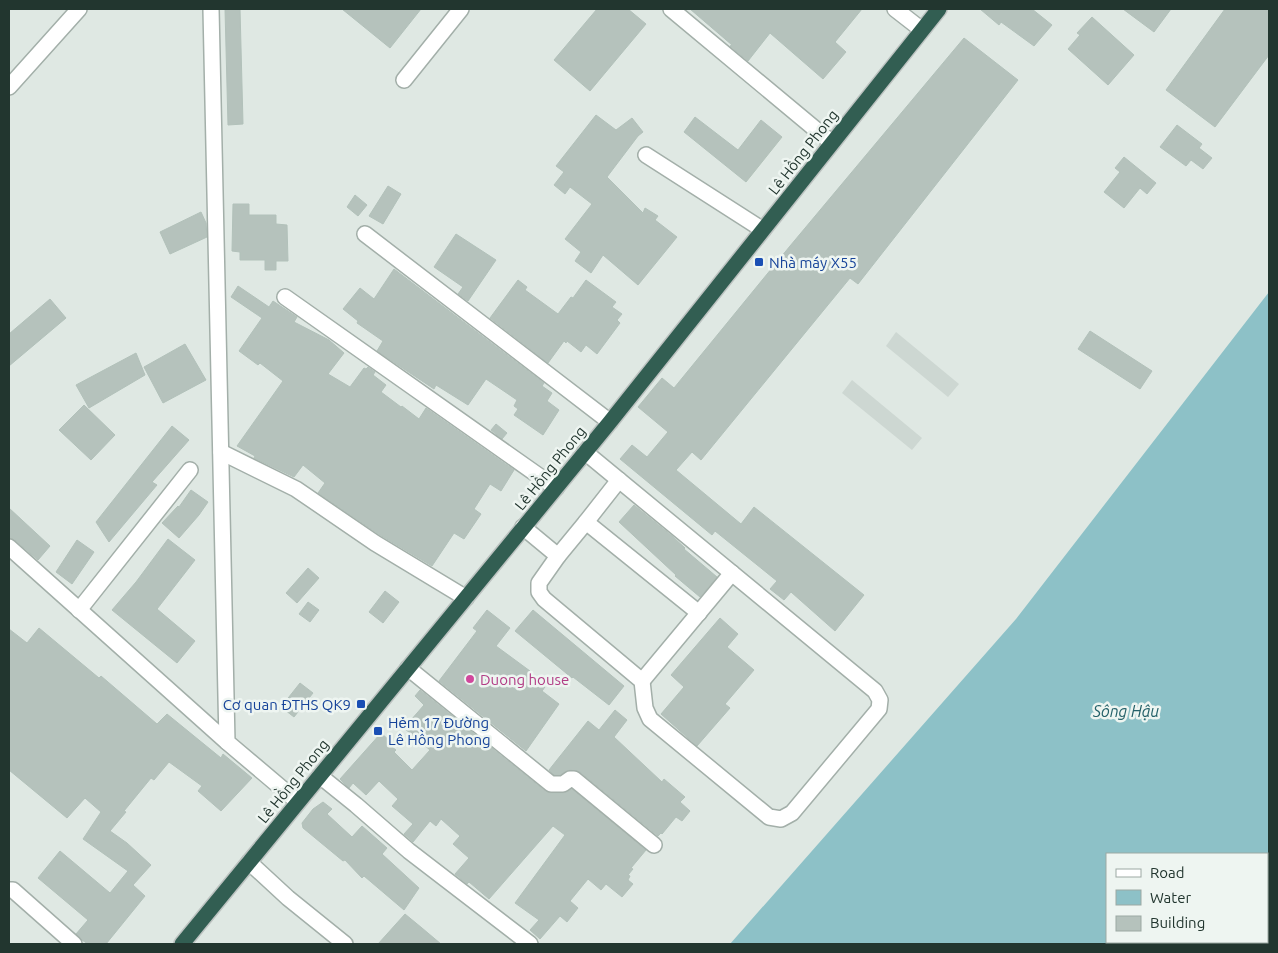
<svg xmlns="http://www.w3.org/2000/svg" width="1278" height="953" viewBox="0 0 1278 953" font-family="Ubuntu,sans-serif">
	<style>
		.built { fill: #cdd7d2 }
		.water { fill: #8dc1c7; fill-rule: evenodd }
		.building { fill: #b5c2bc; stroke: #b2c1ba }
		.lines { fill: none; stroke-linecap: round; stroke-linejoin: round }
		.minor-casing { stroke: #a3afa9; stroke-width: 18 }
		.highway-casing { stroke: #bdc3c1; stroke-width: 18 }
		.minor { stroke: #fff; stroke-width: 15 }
		.highway { stroke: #325e52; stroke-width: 15 }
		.transit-dot { fill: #1a4fb4; stroke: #eef5f1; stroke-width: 2 }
		.hotel-dot { fill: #d1479c; stroke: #eef5f1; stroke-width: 2 }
		.labels { text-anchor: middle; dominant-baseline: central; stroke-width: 5; stroke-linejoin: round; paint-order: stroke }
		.street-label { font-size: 15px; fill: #22362f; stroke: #eef5f1 }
		.transit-label { font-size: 15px; fill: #164399; stroke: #eef5f1; text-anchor: start }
		.hotel-label { font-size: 15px; fill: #b23c85; stroke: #eef5f1; text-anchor: start }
		.water-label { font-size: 16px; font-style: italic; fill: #246169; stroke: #eef5f1 }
	</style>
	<rect width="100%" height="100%" fill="#dfe8e3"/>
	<!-- built -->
	<g class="built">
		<path d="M896,332L959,384L948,397L886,346Z"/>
		<path d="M852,380L922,438L912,450L842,393Z"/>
	</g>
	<!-- water -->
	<path class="water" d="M1269,292V944H730L1016,619ZM1107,854H1267V942H1107Z"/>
	<!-- building -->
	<g class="building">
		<path d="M225,9H240L243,124L228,125Z"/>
		<path d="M342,9H421L390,48Z"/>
		<path d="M597,9H628L646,24L590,91L554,60Z"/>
		<path d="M690,9H862L835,42L846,52L823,79L770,33L748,61L730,46L732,45Z"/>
		<path d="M980,9H1032L1052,25L1034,46L1001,22L999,25Z"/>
		<path d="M1123,9H1171L1154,32Z"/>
		<path d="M1225,9H1269V55L1215,127L1166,90Z"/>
		<path d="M1092,17L1134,55L1108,85L1068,49L1080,35L1077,33Z"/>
		<path d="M964,38L1018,80L858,284L850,278L701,460L692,452L676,470L741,524L754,507L864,595L835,631L791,592L784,600L770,589L777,581L715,531L712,535L620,459L632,445L647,457L668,432L638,407L662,378L674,388L790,246Z"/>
		<path d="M596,115L616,130L632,118L643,132L638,136L607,177L643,213L645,208L658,216L655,220L677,237L638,285L603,255L591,273L575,261L581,252L565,239L592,204L570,187L565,194L554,185L564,172L556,166Z"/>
		<path d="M695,117L738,150L761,120L782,137L746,182L684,132Z"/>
		<path d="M1177,125L1202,144L1199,148L1212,158L1203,169L1191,160L1186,166L1160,147Z"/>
		<path d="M1124,157L1156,183L1147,194L1140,188L1124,208L1104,192L1120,172L1115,168Z"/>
		<path d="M388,186L401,194L383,224L369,216Z"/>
		<path d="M355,195L367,205L358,216L347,207Z"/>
		<path d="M233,204H249V215H276V224L287,225L288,261H276V270H265V260H240V252L232,251Z"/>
		<path d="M201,212L206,223L207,237L170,254L160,232Z"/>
		<path d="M456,234L496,260L468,301L458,294L463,287L434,267Z"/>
		<path d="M394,269L544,383L542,386L552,393L547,401L559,410L543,435L514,415L518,409L514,406L517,400L486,379L468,405L436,385L434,389L377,351L383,341L357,323L358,321L343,309L360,288L374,299Z"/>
		<path d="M518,280L527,287L525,290L558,314L571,297L573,298L586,280L616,302L612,307L622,314L617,320L620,323L597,354L586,345L581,352L567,341L566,343L564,341L548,363L490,318Z"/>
		<path d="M238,286L269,307L273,301L297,317L294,322L329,340L344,353L328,374L350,387L364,368L366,369L368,367L375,372L373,375L386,385L381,392L401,407L402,406L419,419L426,408L514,470L501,491L490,484L474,509L481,514L464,539L454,533L432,566L380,535L318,493L325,483L303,465L294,477L254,458L255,456L237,446L283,381L260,363L258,365L239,351L262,318L231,297Z"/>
		<path d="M50,299L66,318L9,366V334Z"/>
		<path d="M1090,331L1152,371L1140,389L1078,349Z"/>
		<path d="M185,344L206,380L163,403L144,367Z"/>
		<path d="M136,353L145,375L89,408L76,385Z"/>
		<path d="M84,405L115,435L91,460L59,430Z"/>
		<path d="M496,424L507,433L502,439L491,430Z"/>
		<path d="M172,426L189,440L152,482L157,485L109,542L96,522Z"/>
		<path d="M191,490L208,502L199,515L179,538L162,523L178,506L179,507Z"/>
		<path d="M634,505L672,536L685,548L684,549L717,577L700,597L675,576L676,575L619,522Z"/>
		<path d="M9,508L50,546L38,560L15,540L9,538Z"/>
		<path d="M168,539L195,560L157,609L195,641L177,663L112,610L136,582Z"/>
		<path d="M77,540L94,552L72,584L56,572Z"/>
		<path d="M308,568L319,578L297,603L286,593Z"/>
		<path d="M385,591L399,602L383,623L369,612Z"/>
		<path d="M308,602L319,610L310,622L299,614Z"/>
		<path d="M487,610L510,628L496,646L530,671L528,674L545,687L542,691L559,704L526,751L439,681L477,631L473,628Z"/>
		<path d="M533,610L624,686L609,705L573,677L572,678L515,631Z"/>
		<path d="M720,618L738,634L727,647L754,670L725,704L730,708L697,746L661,714L684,687L671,675Z"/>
		<path d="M39,628L99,678L101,676L157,724L167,714L221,758L223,754L252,778L221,811L198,791L202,786L169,762L154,780L151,778L124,811L126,812L110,831L127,843L151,865L133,885L145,896L106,944H88L82,940L76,934L88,920L38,878L60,851L110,893L128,871L83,839L101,812L85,798L67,818L9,770V629L27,643Z"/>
		<path d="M300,683L313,693L294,717L281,707Z"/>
		<path d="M420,690L545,791L551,793H563L572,789L646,850L631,868L633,869L628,875L630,876L628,880L633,884L622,897L606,884L601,890L588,879L570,901L578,908L567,922L560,916L540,939L530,930L539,920L515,903L565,835L553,826L489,899L469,882L467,884L455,874L469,858L453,844L460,836L441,819L436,826L430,821L413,842L404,834L413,824L392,806L398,799L379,781L366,795L353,783L349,788L340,779L381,733L390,741L388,744L396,750L394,752L412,770L430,750L404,728L424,705L415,696Z"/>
		<path d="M615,710L627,720L614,737L662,782L664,779L685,797L680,802L690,811L682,821L676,817L662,834L661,833L658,836L580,772L570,770L560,775H554L549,770L588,721L599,730Z"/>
		<path d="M323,802L332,809L327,814L352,837L362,826L387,848L382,854L419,888L404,910L364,876L362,878L345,860L343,861L303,828L302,823L313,809Z"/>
		<path d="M405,914L422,928L441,944H378Z"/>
	</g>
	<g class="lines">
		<!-- minor casing -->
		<g class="minor-casing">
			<g id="minor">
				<path d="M211,9L227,742L298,802"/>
				<path d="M671,9L832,143"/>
				<path d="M895,9L922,30"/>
				<path d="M404,80L461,9"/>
				<path d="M9,87L79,9"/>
				<path d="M646,155L763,230"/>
				<path d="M365,234L610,422"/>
				<path d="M285,297L556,488"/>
				<path d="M221,452L296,489L375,543L466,598"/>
				<path d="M586,522L619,480"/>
				<path d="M523,527L558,556L539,583V592L544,599L642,681L645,708L650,719L769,817L781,819L792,813L879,709L880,700L875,691L585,452"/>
				<path d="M9,547L227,742"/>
				<path d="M558,556L586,522L699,613"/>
				<path d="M79,610L190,470"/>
				<path d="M408,668L551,784H563L570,779H574L654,845"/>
				<path d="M642,681L732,573"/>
				<path d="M320,776L356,805L409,851L530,944"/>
				<path d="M249,862L288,898L345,944"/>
				<path d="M9,890H13L74,944"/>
			</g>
		</g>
		<!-- highway casing -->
		<g class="highway-casing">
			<path id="highway" d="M182,944L610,422L939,9"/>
		</g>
		<!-- minor -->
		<use href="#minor" class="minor"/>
		<!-- highway -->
		<use href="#highway" class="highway"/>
	</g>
	<!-- markers -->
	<g class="transit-dot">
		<rect x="754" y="257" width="10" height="10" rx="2.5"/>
		<rect x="356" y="699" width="10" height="10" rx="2.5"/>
		<rect x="373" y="726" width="10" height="10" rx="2.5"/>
	</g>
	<circle class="hotel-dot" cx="470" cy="679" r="5"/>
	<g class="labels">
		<!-- street labels -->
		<g class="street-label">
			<text transform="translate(803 152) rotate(-52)">Lê Hồng Phong</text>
			<text transform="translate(550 468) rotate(-51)">Lê Hồng Phong</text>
			<text transform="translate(293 781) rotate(-51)">Lê Hồng Phong</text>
		</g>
		<!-- transit labels -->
		<g class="transit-label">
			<text x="769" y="262">Nhà máy X55</text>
			<text x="351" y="704" text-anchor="end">Cơ quan ĐTHS QK9</text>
			<text x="388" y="722">Hẻm 17 Đường<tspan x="388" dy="17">Lê Hồng Phong</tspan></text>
		</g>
		<!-- hotel labels -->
		<g class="hotel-label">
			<text x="480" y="679">Duong house</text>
		</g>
		<!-- water labels -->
		<g class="water-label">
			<text x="1126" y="711">Sông Hậu</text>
		</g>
	</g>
	<!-- border -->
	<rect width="1278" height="953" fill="none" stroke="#22362f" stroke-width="20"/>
	<!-- legend -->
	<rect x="1106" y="853" width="162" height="90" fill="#eef5f1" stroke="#9ca9a3"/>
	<rect x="1116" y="869" width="25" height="8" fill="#ffffff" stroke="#9ca9a3"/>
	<text x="1150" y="878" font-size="15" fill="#22362f">Road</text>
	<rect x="1116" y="890" width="25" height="15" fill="#8dc1c7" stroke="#9ca9a3"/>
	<text x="1150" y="903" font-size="15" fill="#22362f">Water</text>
	<rect x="1116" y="916" width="25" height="15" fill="#b5c2bc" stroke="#9ca9a3"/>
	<text x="1150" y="928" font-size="15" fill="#22362f">Building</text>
</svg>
